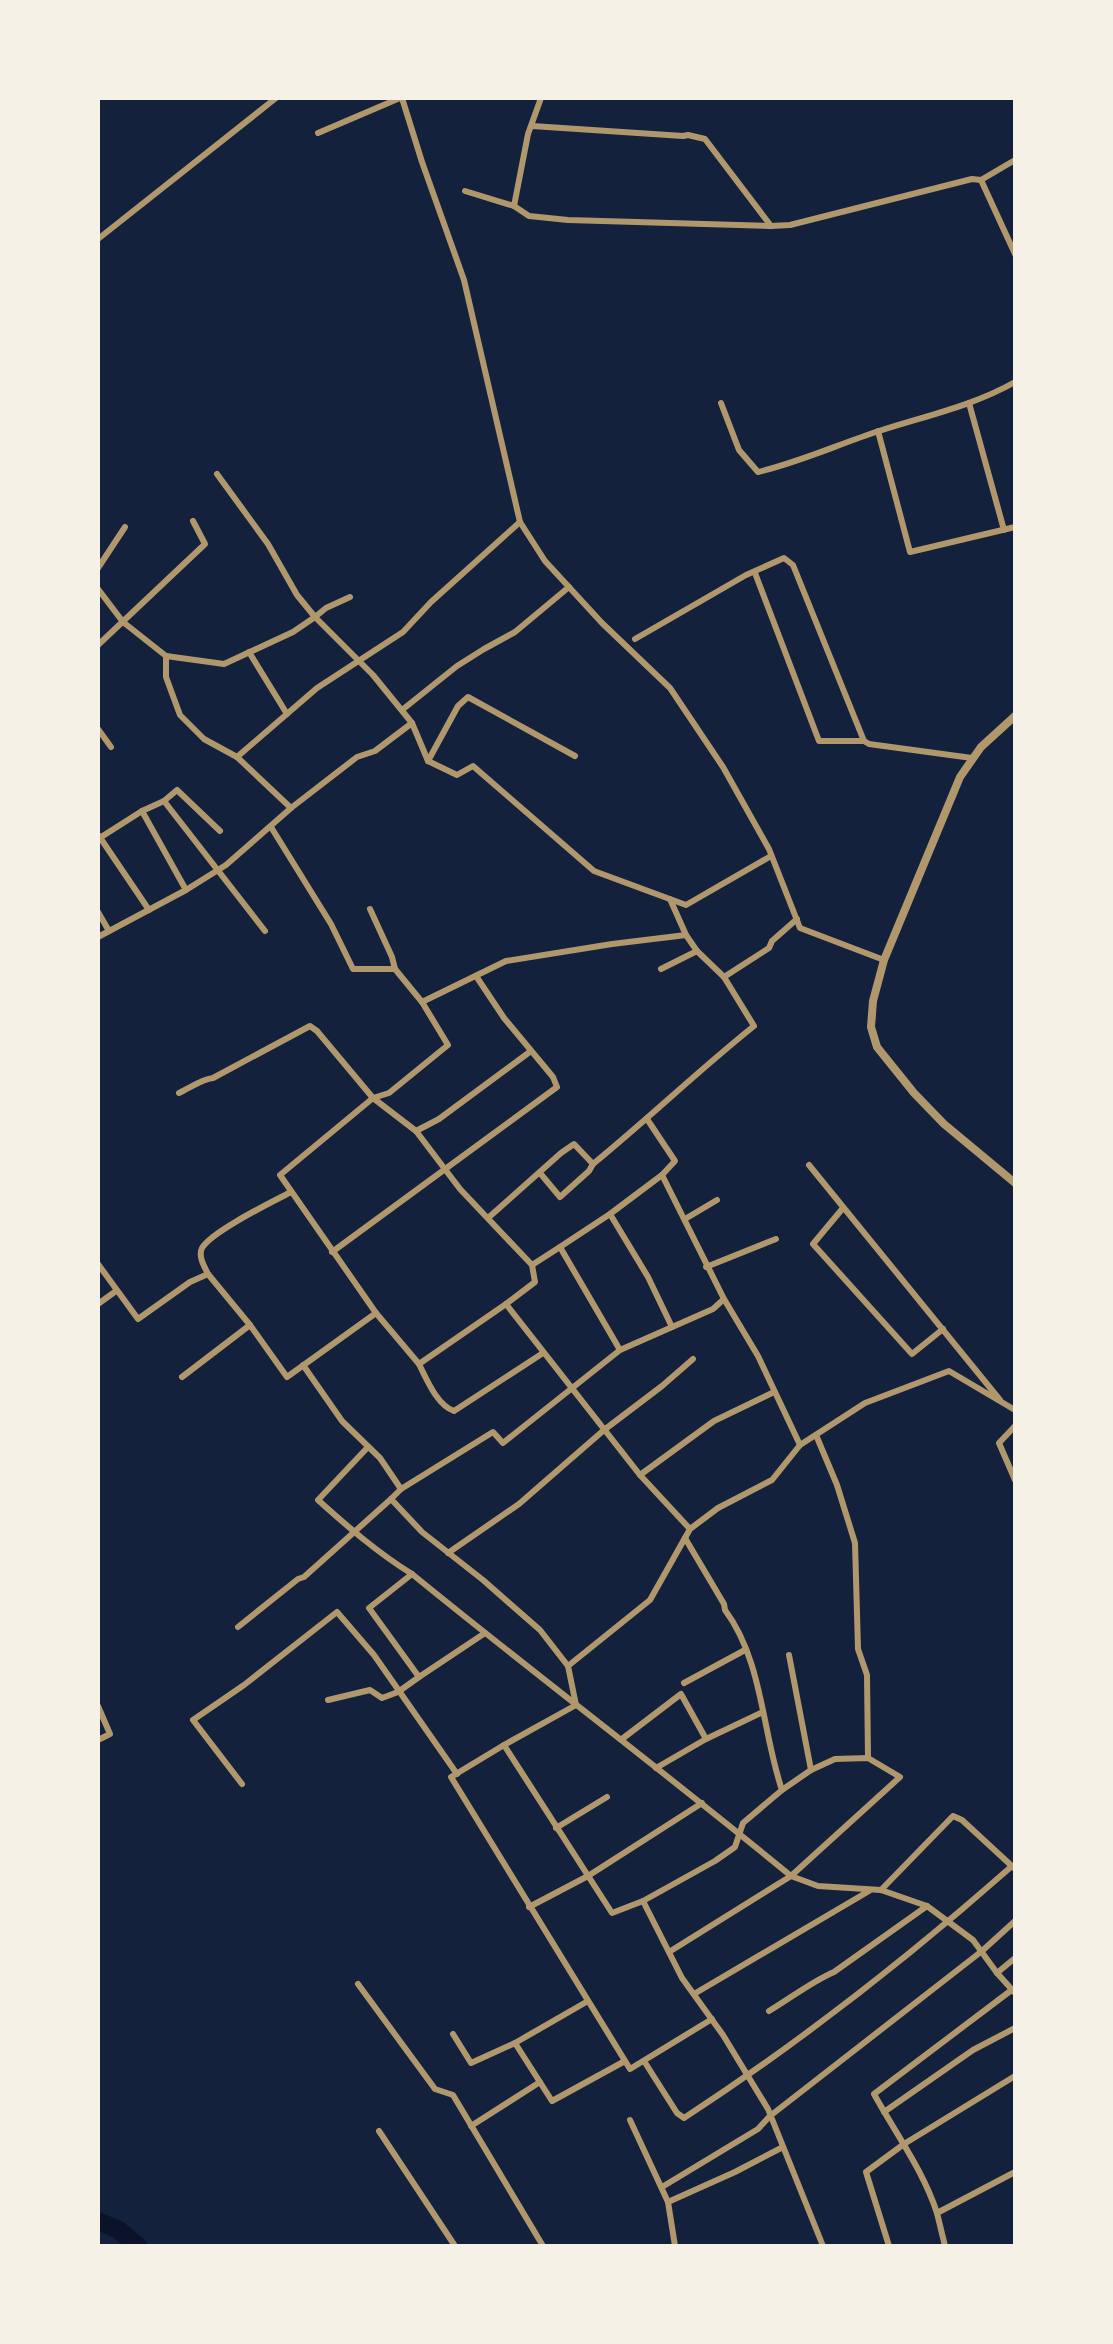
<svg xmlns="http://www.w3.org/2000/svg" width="1113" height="2344" viewBox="0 0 1113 2344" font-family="Helvetica,sans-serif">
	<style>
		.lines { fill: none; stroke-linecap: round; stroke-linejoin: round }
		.river { stroke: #0b132b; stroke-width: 18 }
		.minor { stroke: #b1986c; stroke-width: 6 }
		.tertiary { stroke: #b1986c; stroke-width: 8 }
	</style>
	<rect width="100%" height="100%" fill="#14213d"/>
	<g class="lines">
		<!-- river -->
		<path class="river" d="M98,2221L119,2230L138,2246"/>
		<!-- minor -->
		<g class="minor">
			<path d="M402,98L422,162L464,280L520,522L545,561L602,623L670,688L723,767L769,849L800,928L884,960"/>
			<path d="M532,126L683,136L688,135L705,139L771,226"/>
			<path d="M318,133L400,98"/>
			<path d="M981,180L1015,254"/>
			<path d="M465,191L514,206L529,216L568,220L771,226L790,225L972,179L981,180L1015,160"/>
			<path d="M514,206L528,134L541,98"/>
			<path d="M98,239L276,98"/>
			<path d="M721,403L739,450L758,472C800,462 839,444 879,431C925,416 973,406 1015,382"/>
			<path d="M969,403L1004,530"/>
			<path d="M878,431L910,552L1015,527"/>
			<path d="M217,474L268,544L297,595L315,617L326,608L350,597"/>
			<path d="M98,568L125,527"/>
			<path d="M755,573L819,741H864L869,744L972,758"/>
			<path d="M98,589L123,622L166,656L224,664L293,632L315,617L373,675L412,723L428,761L457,775L473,766L594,871L686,905L771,856"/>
			<path d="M635,639L746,575L784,558L793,565L864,741"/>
			<path d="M98,645L205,544L193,521"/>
			<path d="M249,652L287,714"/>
			<path d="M166,656V677L180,715L204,739L237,757L291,808L357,757L375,751L412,723"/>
			<path d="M402,710L457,666L484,649L515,632L569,587"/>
			<path d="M98,729L111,747"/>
			<path d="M237,757L317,688L403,632L431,602L520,522"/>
			<path d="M428,761L458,706L468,697L575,756"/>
			<path d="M164,801L265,931"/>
			<path d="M142,811L186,890"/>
			<path d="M99,836L149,910"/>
			<path d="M98,839L142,811L164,801L177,790L220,831"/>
			<path d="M370,909L392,957L395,969"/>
			<path d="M98,912L109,931"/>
			<path d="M98,937L186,890L226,865L291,808"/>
			<path d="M661,969L697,951"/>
			<path d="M724,977L769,948L772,941L797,919"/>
			<path d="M422,1002L506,961L612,944L686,935"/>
			<path d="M179,1093C190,1088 202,1079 213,1078L310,1026L317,1031L373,1098L389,1093L448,1045L422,1002L395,969H353L331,924L271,827"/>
			<path d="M647,1119L675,1161L662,1175"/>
			<path d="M416,1131L439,1119L531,1051"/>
			<path d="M809,1165L1000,1400"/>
			<path d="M540,1173L560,1197L589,1171L593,1164C648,1119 699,1070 754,1026L724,977L697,951L686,935L670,899"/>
			<path d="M843,1208L813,1244L912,1354L943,1329"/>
			<path d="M610,1214L648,1277L672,1327"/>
			<path d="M488,1218L561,1153L574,1144L593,1164"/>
			<path d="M685,1219L717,1200"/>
			<path d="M560,1247L610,1214L662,1175L724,1299"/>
			<path d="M332,1252L557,1087L553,1077L504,1018L476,976"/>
			<path d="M98,1264L138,1319L190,1282L208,1274L250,1325"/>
			<path d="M532,1265L560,1247L620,1350"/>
			<path d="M706,1267L776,1239"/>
			<path d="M208,1274C204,1266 198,1256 202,1248C212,1231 272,1202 291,1192"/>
			<path d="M98,1304L116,1291"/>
			<path d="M376,1313L280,1175L373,1098L416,1131L460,1189L532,1265L535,1282L506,1304"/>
			<path d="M419,1364C427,1380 437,1405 454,1411L543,1353"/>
			<path d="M303,1365L342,1421L380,1458L401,1489L391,1499L422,1532L483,1580L540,1630L568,1666"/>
			<path d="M182,1377L250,1325L287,1377L376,1313L419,1364L506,1304L640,1475L690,1529"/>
			<path d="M1015,1426L999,1443L1015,1480"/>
			<path d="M816,1435L837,1485L855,1543L858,1649L867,1675L868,1758"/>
			<path d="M368,1447L318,1500C348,1527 378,1553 412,1574C537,1676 666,1773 791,1876L900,1777L868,1758L835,1759L811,1770L782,1790L743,1823L735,1847L715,1861L643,1901"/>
			<path d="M640,1475L714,1421L774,1392"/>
			<path d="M401,1489L493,1432L503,1443L620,1350L713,1309L724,1299L758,1356L800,1445"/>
			<path d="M685,1538L724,1604L725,1610C763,1661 762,1732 782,1790"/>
			<path d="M448,1553L519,1504L604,1430L662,1386L693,1359"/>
			<path d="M412,1574L369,1608L419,1677L485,1633"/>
			<path d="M238,1627L298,1579L304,1577L391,1499"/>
			<path d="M789,1655L811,1770"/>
			<path d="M684,1683L745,1650"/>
			<path d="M328,1700L370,1690L382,1698L398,1692L419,1677"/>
			<path d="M98,1706L110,1734L98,1740"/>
			<path d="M622,1739L681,1694L706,1739"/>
			<path d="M504,1745L451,1777L630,2069L712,2019"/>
			<path d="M656,1768L706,1739L763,1712"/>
			<path d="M242,1784L193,1720L244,1685L337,1612L374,1655L457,1774"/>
			<path d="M556,1828L607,1797"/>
			<path d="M881,1890L953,1816L962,1820L1014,1868"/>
			<path d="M529,1907L588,1876L702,1803"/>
			<path d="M669,1952L791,1876L818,1886L881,1890L927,1906L973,1940L997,1973L1015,1993"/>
			<path d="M997,1973L1015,1958"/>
			<path d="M358,1984L435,2089L453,2095L543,2246"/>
			<path d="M694,1994L869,1891"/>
			<path d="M769,2011C791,1998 811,1982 834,1972L927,1906"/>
			<path d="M453,2034L471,2063L515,2043L588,2001"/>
			<path d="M515,2043L552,2101L625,2061"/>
			<path d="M644,2061L677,2113L684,2118C799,2043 909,1957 1012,1866"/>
			<path d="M884,2112L973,2050L1015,2028"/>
			<path d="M630,2120L668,2202L675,2246"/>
			<path d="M471,2126L540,2082"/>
			<path d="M379,2131L455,2246"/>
			<path d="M662,2187L758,2129L770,2116L982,1951L1015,1921"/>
			<path d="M668,2202L735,2172L783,2147"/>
			<path d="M937,2213C923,2170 896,2134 874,2094L1013,1989"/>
			<path d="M823,2246L768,2109L723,2035L682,1978L643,1901L612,1913L504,1745L576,1705L568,1666L650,1600L690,1529L718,1508L772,1480L800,1445L865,1403L949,1371L1015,1410"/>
			<path d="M889,2246L866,2172L904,2144L1015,2076"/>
			<path d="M945,2246L937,2213L1015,2172"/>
		</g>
		<!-- tertiary -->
		<path class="tertiary" d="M1015,716L981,747L960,777L884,960L873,1001L871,1027L877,1047L914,1093L944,1124L1015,1183"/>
	</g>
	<!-- border -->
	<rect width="1113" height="2344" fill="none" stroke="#f6f1e7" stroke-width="200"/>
</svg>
